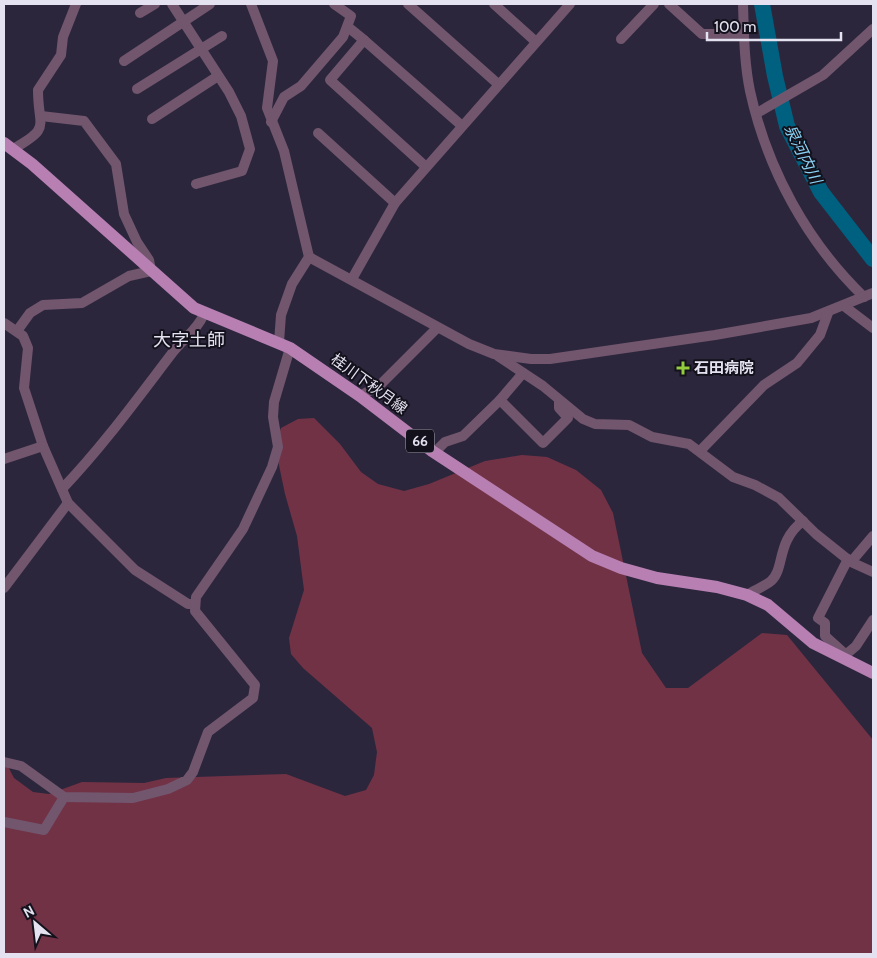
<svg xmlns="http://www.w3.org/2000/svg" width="877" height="958" viewBox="0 0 877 958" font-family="Cabin,'Noto Sans JP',sans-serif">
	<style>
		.green { fill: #723246 }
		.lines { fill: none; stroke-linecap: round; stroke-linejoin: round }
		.river { stroke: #006080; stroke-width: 16 }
		.minor { stroke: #71566e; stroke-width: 10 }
		.major { stroke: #b77fb2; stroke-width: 12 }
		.poi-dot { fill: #93cc3d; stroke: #13111b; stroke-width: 2 }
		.labels { text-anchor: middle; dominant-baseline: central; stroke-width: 4; stroke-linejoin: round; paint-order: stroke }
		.shield { fill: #13111b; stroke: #a5a3b0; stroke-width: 1 }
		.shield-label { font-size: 14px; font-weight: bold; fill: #e4e1f0 }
		.poi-label { font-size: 15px; font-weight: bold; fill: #e4e1f0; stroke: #13111b; text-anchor: start }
		.street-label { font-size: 15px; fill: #e4e1f0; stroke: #13111b }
		.water-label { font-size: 16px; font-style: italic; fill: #8ad2f4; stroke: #13111b }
		.quarter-label { font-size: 18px; fill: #e4e1f0; stroke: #13111b }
	</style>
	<rect width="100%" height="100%" fill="#2c263c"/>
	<!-- green -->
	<path class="green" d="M314,418L340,444L361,472L378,484L404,491L429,484L485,461L522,455L547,457L576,470L601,490L613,513L642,653L666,688H688L762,633L787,635L873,740V954H4V759L14,778L33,792L49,794L82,782L144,783L166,778L286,774L345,796L366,790L374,775L377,752L372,728L303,668L291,654L289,638L304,590L297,536L285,494L275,446L281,428L298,419Z"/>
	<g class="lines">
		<!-- river -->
		<path class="river" d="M762,4L775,76L787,126L821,192L873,259"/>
		<!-- minor -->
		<g class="minor">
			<path d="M172,4L229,92L241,116L250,149L242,171L196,184"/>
			<path d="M251,4L273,61L267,108L284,151L309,257L292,284L281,315L279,342"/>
			<path d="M408,4L498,84"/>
			<path d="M494,4L535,41"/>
			<path d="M669,4L702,34H744"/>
			<path d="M743,4C744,33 744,62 750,91C767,169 807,242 864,297"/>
			<path d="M140,13L155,4"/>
			<path d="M348,27L364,40"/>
			<path d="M621,39L654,4"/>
			<path d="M124,61L210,4"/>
			<path d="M137,89L222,36"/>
			<path d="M757,113L823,75L873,29"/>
			<path d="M152,119L218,76"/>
			<path d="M271,122L284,97L301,86L343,37L351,16L334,4"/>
			<path d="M318,133L395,203"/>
			<path d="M13,149C52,127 38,128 38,90L61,55L63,37L76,4"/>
			<path d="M425,166L330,80L364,40L461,125"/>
			<path d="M309,257L469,344L494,354L531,359H550L715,335L811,318L873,293"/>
			<path d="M352,279L395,203L570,4"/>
			<path d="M844,306L873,328"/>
			<path d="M4,323L23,336L28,348L24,388L43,446L68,503L135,570L188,604H194"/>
			<path d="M17,331L30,313L43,305L82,303L129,276L151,271L149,260L137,242L124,214L116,164L84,121L41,116"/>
			<path d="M498,356L543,386L583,419L595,424L629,425L652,437L689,444L733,477L755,485L779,498L816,534L851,562L873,572"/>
			<path d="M523,373L500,400L543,443L568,418L559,408V400"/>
			<path d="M360,396L380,385L437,328"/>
			<path d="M700,451L764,385L797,363L820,335L828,313"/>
			<path d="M435,452L445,442L463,436L500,400"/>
			<path d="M4,459L43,446"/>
			<path d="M62,489C103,446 137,399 173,352C183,339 198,329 204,314"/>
			<path d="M851,562L873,536"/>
			<path d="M4,588L68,503"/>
			<path d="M747,595C754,590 764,587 771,581C785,569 776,541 803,521"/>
			<path d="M845,654L825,636V623L818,618L848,559"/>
			<path d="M843,657L856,646L873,620"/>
			<path d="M4,762L21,766L64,797L133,798L168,789L187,780L193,772L208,732L253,698L255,685L195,611L196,597L243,529L272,467L278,447L273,417L274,402L290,348"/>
			<path d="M4,822L44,830L64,797"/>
		</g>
		<!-- major -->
		<path class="major" d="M4,143L32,164L194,308L290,348L360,396L432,451L592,556L621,568L657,578L717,587L747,595L768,605L813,643L873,673"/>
	</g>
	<!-- markers -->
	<path class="poi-dot" d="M680.5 360.5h5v5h5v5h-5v5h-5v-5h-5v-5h5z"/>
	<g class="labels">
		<!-- shield labels -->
		<rect class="shield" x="406" y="429.5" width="28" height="23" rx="4"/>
		<g class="shield-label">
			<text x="420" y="441">66</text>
		</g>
		<!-- poi labels -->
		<g class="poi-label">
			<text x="694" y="368">石田病院</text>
		</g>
		<!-- street labels -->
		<g class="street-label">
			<text transform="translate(369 384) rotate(36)">桂川下秋月線</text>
		</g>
		<!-- water labels -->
		<g class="water-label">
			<text transform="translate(803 154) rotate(64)">泉河内川</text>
		</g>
		<!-- quarter labels -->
		<g class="quarter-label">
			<text x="189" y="340">大字土師</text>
		</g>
	</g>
	<!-- border -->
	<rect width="877" height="958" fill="none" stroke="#e4e1f0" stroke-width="10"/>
	<!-- north arrow -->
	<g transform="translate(35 923) rotate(332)" stroke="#13111b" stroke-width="4" paint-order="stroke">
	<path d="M0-4L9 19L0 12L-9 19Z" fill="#e4e1f0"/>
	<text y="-8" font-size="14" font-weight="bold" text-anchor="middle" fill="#e4e1f0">N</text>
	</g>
	<!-- scale -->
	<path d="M707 32v8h134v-8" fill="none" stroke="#e4e1f0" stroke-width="2.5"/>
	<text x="714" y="32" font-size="15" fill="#e4e1f0" stroke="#13111b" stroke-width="4" paint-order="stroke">100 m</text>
</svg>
